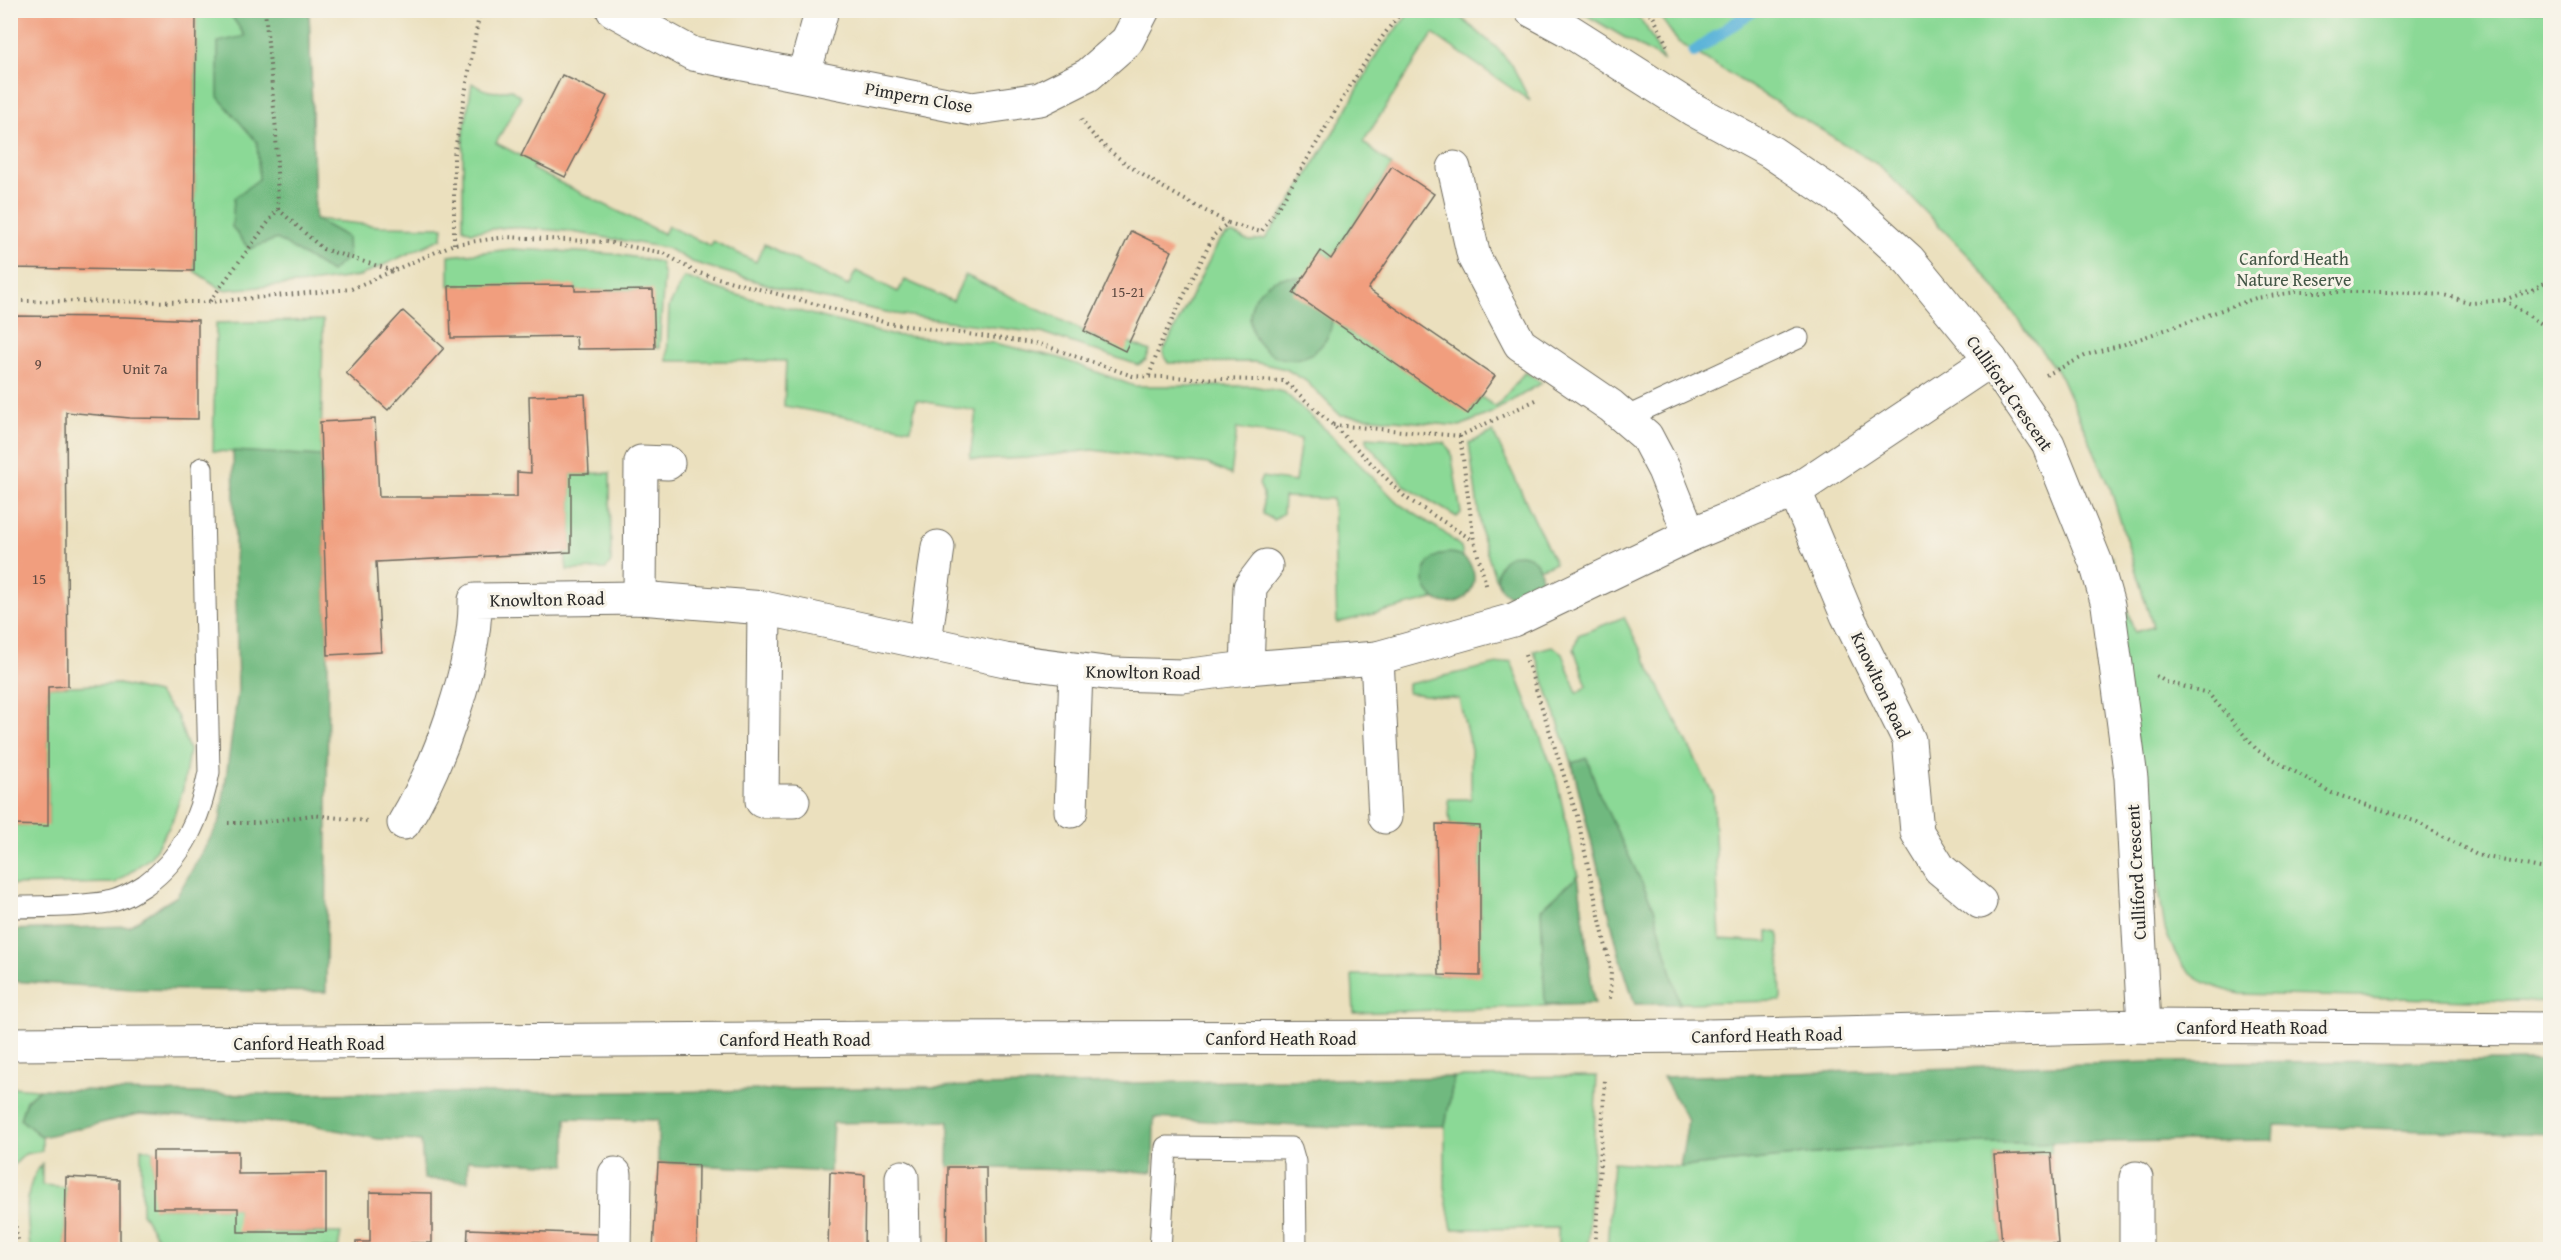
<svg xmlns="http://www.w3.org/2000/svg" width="2561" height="1260" viewBox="0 0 2561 1260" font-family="'Gentium Book Plus',serif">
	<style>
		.green { fill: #8bd996; stroke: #5b8260; stroke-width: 1.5 }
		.forest { fill: #70b97f; stroke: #4e7255; stroke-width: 1.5 }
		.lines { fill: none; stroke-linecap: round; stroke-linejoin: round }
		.stream { stroke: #5cb4d9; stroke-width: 12 }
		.building { fill: #f19e7e }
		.service-casing { stroke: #6e6a5e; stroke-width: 23 }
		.minor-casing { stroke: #6e6a5e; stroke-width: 35 }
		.secondary-casing { stroke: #6e6a5e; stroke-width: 35 }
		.path { stroke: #6e6a5e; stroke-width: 4; stroke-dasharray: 1.5 4.5; stroke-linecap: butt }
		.service { stroke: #fff; stroke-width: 21 }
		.minor { stroke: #fff; stroke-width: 33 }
		.secondary { stroke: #fff; stroke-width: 33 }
		.secondary-bridge-casing { stroke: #6e6a5e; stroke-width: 35; stroke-linecap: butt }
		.secondary-bridge { stroke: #fff; stroke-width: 33 }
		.labels { text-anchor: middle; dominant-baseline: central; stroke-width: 6; stroke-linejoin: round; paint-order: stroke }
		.number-label { font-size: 15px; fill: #5c4840 }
		.street-label { font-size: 18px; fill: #2b2b2b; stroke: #f7f3e8 }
		.park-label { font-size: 18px; fill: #435646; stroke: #f7f3e8 }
	</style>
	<rect width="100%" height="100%" fill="#f7f3e8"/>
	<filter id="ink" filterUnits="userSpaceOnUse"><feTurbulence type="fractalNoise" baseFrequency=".0167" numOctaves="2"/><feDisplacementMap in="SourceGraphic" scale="12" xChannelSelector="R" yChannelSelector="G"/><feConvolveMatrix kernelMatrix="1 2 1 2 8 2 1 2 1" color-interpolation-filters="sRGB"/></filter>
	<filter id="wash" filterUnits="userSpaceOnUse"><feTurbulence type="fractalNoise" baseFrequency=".008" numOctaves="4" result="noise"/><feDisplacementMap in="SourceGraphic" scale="24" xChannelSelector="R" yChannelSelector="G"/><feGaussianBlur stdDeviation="1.35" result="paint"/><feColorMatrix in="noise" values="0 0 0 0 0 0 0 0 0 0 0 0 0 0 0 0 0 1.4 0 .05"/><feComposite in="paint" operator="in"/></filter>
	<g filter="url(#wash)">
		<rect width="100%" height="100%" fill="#ebe0be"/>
		<!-- green -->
		<g class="green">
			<path d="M196,11H309L315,219L379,226L443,227L442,238L360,276L309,283L223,290L194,271Z"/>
			<path d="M1411,11H1453L1497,48L1512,65L1530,101L1433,34L1363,142L1392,166L1331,259L1322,252L1293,293L1468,413L1481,397L1496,407L1525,372L1542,383L1491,413L1460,426L1340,415L1306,381L1286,369L1254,362L1168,363L1163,352L1219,241C1236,226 1234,237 1250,241C1254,241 1260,239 1265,239L1287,208L1342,118L1378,52Z"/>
			<path d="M1579,11C1641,10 1635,4 1663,60Z"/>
			<path d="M1656,11H2550V1002L2240,994C2194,982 2182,975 2165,929L2129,696L2105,559L2112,557L2134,632L2153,627L2110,487L2061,377L1978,265L1880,166L1678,42Z"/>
			<path d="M472,83C485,92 495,94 510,89L521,97L496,143L535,163L532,169L664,234L668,226L711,246L713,241L756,262L764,244L848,286L856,271L898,292L905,280L953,301L965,275L1084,331L1110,346L1114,336L1150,351L1146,360L1138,365L1046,334L895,314L789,291L692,262L667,248L566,231L508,227L471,232L463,228V138Z"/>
			<path d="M512,249L616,254L660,262L664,276L659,348H655L652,290L575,291V286H449V256Z"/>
			<path d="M684,277L730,293L890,335L994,343L1060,358L1134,386H1253L1284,392L1326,430L1399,504L1442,531L1461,547L1470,590L1337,623L1333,499L1284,497L1283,513L1274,520L1263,514V493L1259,484L1262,477L1295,482L1301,439L1237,428L1231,475L1208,464L1092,450L1027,458L982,460L970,458L976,411L916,400L911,429L784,406L786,361H667L669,307Z"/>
			<path d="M323,320L321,456L213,451L216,323Z"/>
			<path d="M1493,432L1555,563L1499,584L1495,578L1482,537L1469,443Z"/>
			<path d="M1367,437L1445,443L1451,452L1461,513L1457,517L1406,487L1367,443Z"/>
			<path d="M610,473L611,562L606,569L567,570L565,552L571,551V474Z"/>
			<path d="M1624,617L1713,794L1720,939L1768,942V931L1779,933L1781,1001L1635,1004L1620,957L1572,763L1534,651L1552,646L1562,653L1577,693L1587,686L1574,649L1578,635Z"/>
			<path d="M1511,661L1556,777L1578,876L1594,1004L1354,1013L1352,975H1480V826L1450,825L1448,799H1471V750L1459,699L1408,693V684Z"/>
			<path d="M119,684L157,693L177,716L189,750L183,789L172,822L151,857L115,883L11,885V825H48V687Z"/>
			<path d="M1597,1076L1588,1249H1558V1228L1452,1229L1445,1194V1126L1454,1077Z"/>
			<path d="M11,1087L39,1089L26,1101L20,1119L42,1137V1151L25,1154L11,1168Z"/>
			<path d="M2051,1142V1153L1994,1155L2002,1243L1926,1244V1250H1607L1613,1162L1680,1167L1918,1144Z"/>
			<path d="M141,1148L153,1151L154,1208H238L239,1232L341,1233L338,1249H164L142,1213Z"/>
			<path d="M42,1164V1185L66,1187L65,1249H30C28,1219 21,1189 42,1164Z"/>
		</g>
		<!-- forest -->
		<g class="forest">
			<path d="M228,11H309L315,219L347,237L348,257L331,272L277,239L249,249L232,227L234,198L259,179L257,142L218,97V42L245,36Z"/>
			<circle cx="1291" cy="318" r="41"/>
			<path d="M233,451L321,456L328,655L326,992L134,989L11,981L10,930L129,926L177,896L220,821L238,691Z"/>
			<circle cx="1449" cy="578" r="25"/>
			<circle cx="1519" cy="576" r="22"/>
			<path d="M1587,758L1600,796L1654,908L1680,1004H1635L1620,957L1572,763Z"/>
			<path d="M1578,876L1594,1004H1545L1541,909Z"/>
			<path d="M2550,1061V1134L2274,1125L2273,1140L1918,1144L1680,1167L1688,1121L1663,1077L2151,1062Z"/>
			<path d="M1454,1077L1445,1126L1316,1127L1154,1118L1153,1172L948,1167L949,1121L833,1123L830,1172L658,1163V1120L566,1118V1165L468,1160V1181L424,1179L421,1141L378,1139L313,1125L139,1114L42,1137L20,1119L26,1101L39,1089L241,1094L658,1092Z"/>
		</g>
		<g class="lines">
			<!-- stream -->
			<path class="stream" d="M1694,52L1754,10"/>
		</g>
		<g id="blocks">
			<!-- building -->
			<g class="building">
				<path d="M10,10H196L194,271L10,268Z"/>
				<path d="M562,75L607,96L565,177L521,156Z"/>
				<path d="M1392,166L1434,194L1368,289L1495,376L1468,414L1293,293L1321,251L1331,259Z"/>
				<path d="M1131,231L1172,251L1125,351L1084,331Z"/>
				<path d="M575,285V291L653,290L655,348L577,349L576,336L451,338L449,286Z"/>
				<path d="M403,311L444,348L388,410L346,373Z"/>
				<path d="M10,316L125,317L198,320V419L130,418L66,412L68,686L48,687V826L10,825Z"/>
				<path d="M585,394L589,474H571V552L376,562L381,652L328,655L320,422L375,419L379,497H517V472L531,473L529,396Z"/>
				<path d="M1436,824L1480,826V976L1439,975Z"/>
				<path d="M153,1151H238V1174L326,1173V1232H238V1208H153Z"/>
				<path d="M2051,1153L2058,1244L2002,1243L1994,1155Z"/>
				<path d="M658,1163L698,1165L697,1250H653Z"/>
				<path d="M948,1167H986L987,1250H947Z"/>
				<path d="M830,1172L865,1175L864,1250H828Z"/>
				<path d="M66,1177L120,1180V1250H65Z"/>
				<path d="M370,1192L432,1193V1243H411V1250H356V1242H370Z"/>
				<path d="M468,1229L598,1234L599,1250H467Z"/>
			</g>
		</g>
	</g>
	<g filter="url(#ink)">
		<use href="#blocks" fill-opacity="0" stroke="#6e6a5e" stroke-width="1.5"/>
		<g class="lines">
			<!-- service casing -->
			<g class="service-casing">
				<g id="service">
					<path d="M1625,418L1798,338"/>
					<path d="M10,907C38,907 81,907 107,902C121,900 134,892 145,885C184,857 200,818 209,772L202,468"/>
					<path d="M1160,1250L1166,1147L1291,1148L1295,1162L1296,1250"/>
				</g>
			</g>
			<!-- minor casing -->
			<g class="minor-casing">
				<g id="minor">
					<path d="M613,10L693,54L972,109L1040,99L1088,75L1127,41L1143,10"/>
					<path d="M1531,10L1568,30L1694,110L1771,152L1845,202L1909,260L1991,360L2048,444L2096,563L2108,605L2131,778L2144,1026"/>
					<path d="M804,74L822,10"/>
					<path d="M1454,168L1474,257L1520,344L1611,406L1646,436L1664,470L1690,535"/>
					<path d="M1795,491L1847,615L1909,740L1917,832L1940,869L1980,902"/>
					<path d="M640,598L641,462L668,463"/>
					<path d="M764,608L762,801H793"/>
					<path d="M925,642L938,547"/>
					<path d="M1377,658L1385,817"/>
					<path d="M1247,668L1250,587L1266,566"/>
					<path d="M1071,811L1076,671"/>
					<path d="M404,823C438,767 476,665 475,600L640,598L764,608L1005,660L1113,674L1182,676L1247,668L1377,658L1513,620L1690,535L1795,491L1991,360"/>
					<path d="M902,1177L903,1250"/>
					<path d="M614,1250L615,1174"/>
					<path d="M2136,1250V1178"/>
				</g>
			</g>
			<!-- secondary casing -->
			<g class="secondary-casing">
				<g id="secondary">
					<path d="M1707,1036L2144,1026L2550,1029"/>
					<path d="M10,1044L903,1038L1563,1037"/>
				</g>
			</g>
			<!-- path -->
			<g class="path">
				<path d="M1644,10L1653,16L1669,49"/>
				<path d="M1081,119C1107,162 1184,199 1228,223"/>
				<path d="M278,209L323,249L394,271"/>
				<path d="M454,244V155L480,10"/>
				<path d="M2504,300L2550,329"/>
				<path d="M10,301L210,302L351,289L454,244L507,237L606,242L664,253L695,272L887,323L1040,344L1133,376L1284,381L1333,425L1406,498L1474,541"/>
				<path d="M210,301L278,209L276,131L265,10"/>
				<path d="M2046,375L2089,354L2122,345L2256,298L2296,292H2389L2444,295L2472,303L2504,300L2534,289L2550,279"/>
				<path d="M1149,376L1162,340L1214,235L1228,223L1261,232C1312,161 1347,78 1403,10"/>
				<path d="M1333,425L1460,436L1536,400"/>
				<path d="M1460,436L1474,541L1487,588"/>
				<path d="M1525,655L1577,816L1611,970L1610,999"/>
				<path d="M2156,676L2166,682L2208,693L2257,750L2332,793L2417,822L2477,855L2550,870"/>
				<path d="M228,823H256L313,815L367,821"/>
				<path d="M10,1197L20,1250"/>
				<path d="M1595,1250L1605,1079"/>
			</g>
			<!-- service -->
			<use href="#service" class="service"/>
			<!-- minor -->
			<use href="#minor" class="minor"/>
			<!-- secondary -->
			<use href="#secondary" class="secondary"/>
			<!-- secondary-bridge casing -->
			<g class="secondary-bridge-casing">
				<path id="secondary-bridge" d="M1563,1037L1707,1036"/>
			</g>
			<!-- secondary-bridge -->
			<use href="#secondary-bridge" class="secondary-bridge"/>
		</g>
	</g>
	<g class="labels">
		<!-- number labels -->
		<g class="number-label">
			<text x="1128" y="291">15-21</text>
			<text x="38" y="363">9</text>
			<text x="145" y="368">Unit 7a</text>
			<text x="39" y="578">15</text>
		</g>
		<!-- street labels -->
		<g class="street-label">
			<text transform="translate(919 97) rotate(10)">Pimpern Close</text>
			<text transform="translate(2010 393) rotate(55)">Culliford Crescent</text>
			<text transform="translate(547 599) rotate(-1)">Knowlton Road</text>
			<text transform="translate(1143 672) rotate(1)">Knowlton Road</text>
			<text transform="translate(1881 685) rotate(65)">Knowlton Road</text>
			<text transform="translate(2136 872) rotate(-93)">Culliford Crescent</text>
			<text x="2252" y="1027">Canford Heath Road</text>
			<text transform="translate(1767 1035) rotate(-1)">Canford Heath Road</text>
			<text x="1281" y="1038">Canford Heath Road</text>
			<text x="795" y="1039">Canford Heath Road</text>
			<text x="309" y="1043">Canford Heath Road</text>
		</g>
		<!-- park labels -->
		<g class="park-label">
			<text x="2294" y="258">Canford Heath<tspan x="2294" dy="21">Nature Reserve</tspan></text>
		</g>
	</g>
	<!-- margin -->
	<rect width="2561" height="1260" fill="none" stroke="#f7f3e8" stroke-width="36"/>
</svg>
